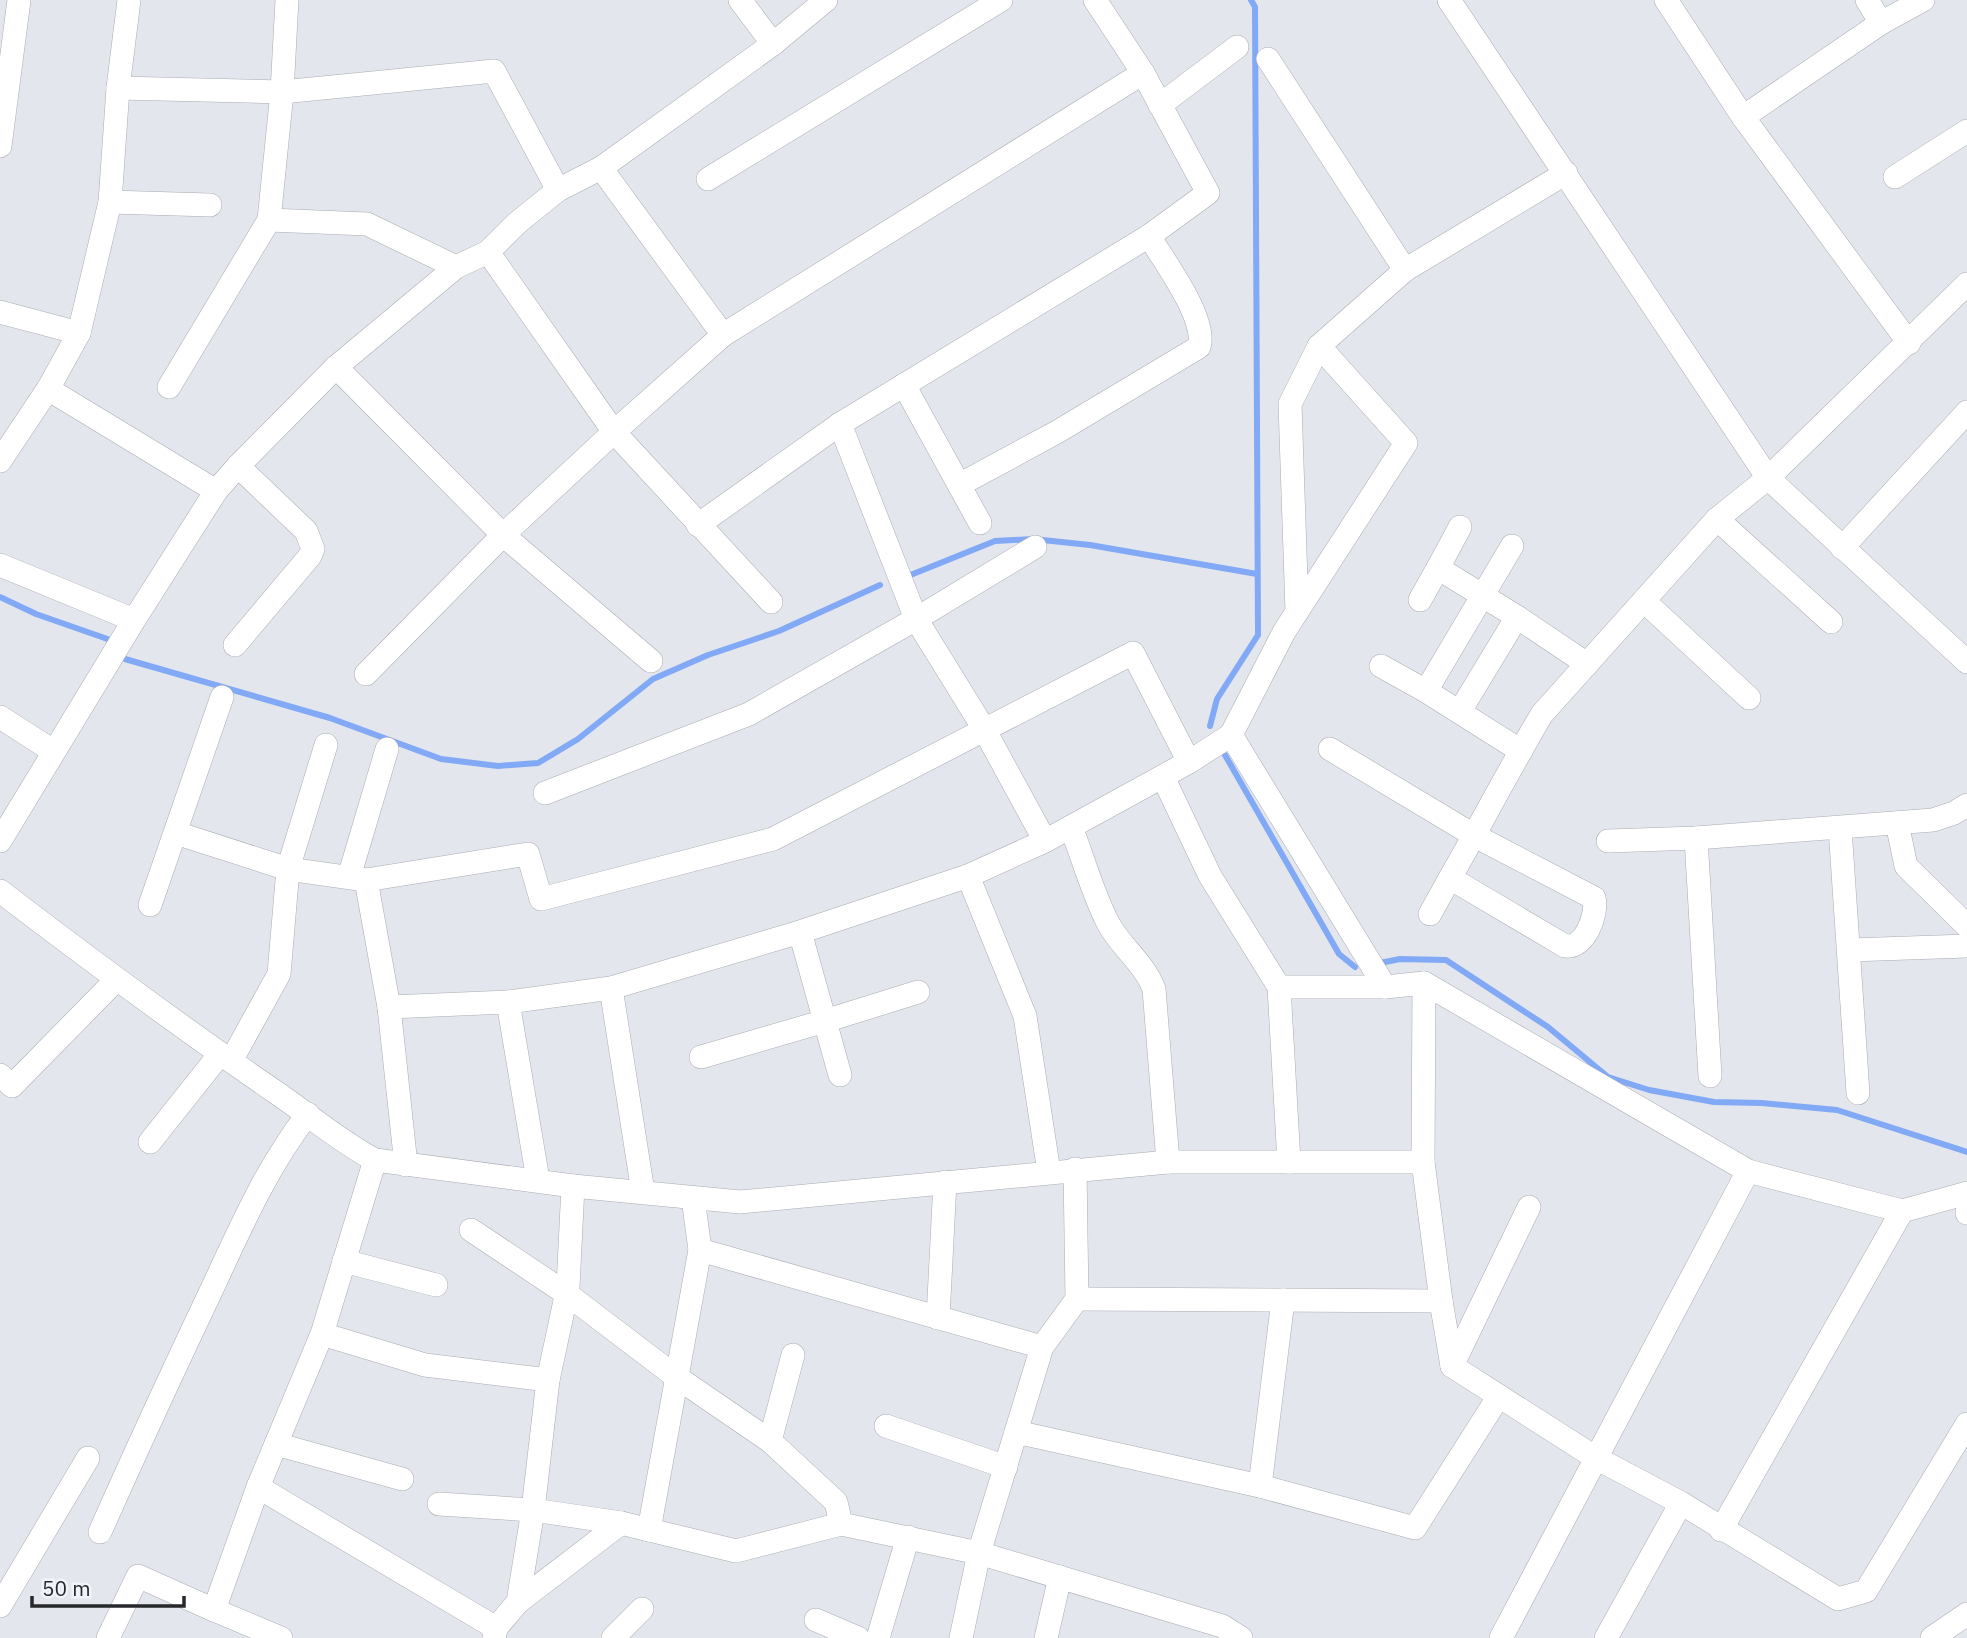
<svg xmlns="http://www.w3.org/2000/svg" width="1967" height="1638" viewBox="0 0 1967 1638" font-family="'IBM Plex Sans',sans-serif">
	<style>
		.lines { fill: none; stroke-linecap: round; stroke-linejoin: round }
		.stream { stroke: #81a9f6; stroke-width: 6 }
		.minor-casing { stroke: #a9acb2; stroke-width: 24 }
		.minor { stroke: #fff; stroke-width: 23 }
	</style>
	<rect width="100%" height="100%" fill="#e3e6ed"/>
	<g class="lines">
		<!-- stream -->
		<g class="stream">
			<path d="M908,576L995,541L1033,539L1090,545L1257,574"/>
			<path d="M0,597L36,614L116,642"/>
			<path d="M125,659L330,718L441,759L498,766L538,763L578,739L653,679L708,655L779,631L880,585"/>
			<path d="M1210,726L1217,699L1258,635L1255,7L1251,0"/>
			<path d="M1225,755L1339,954L1355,967"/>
			<path d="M1380,963L1400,959L1446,960L1548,1027L1608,1077L1649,1090L1714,1102L1762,1103L1837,1110L1967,1152"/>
		</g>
		<!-- minor casing -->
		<g class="minor-casing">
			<g id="minor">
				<path d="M740,0L773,44"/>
				<path d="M1449,0L1768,478L1967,662"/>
				<path d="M1666,0L1743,117L1909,343"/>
				<path d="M1867,0L1881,23"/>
				<path d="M1268,59L1405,270"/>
				<path d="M118,88L282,92L494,71L558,190"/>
				<path d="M1160,105L1237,47"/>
				<path d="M1743,117L1881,23L1923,0"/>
				<path d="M0,146L19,0"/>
				<path d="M601,168L723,335"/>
				<path d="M1895,177L1967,131"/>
				<path d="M708,179L1001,0"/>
				<path d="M110,202L210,205"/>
				<path d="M269,220L367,224L456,267"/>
				<path d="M488,252L614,432L771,602"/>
				<path d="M0,312L79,333"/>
				<path d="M1319,346L1406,443L1284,632L1231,735L1385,987"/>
				<path d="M336,367L503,535L651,661"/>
				<path d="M904,385L980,523"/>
				<path d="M169,387L269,220L282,92L287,0"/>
				<path d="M48,389L216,491"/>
				<path d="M840,424L916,619L984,729L1045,841"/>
				<path d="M0,461L48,389L79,333L110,202L118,88L129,0"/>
				<path d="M959,485L1057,432L1199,347C1208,319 1163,260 1149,236"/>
				<path d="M1717,519L1831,622"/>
				<path d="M698,525L840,424L1149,236L1208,193L1143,73L1095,0"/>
				<path d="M1512,546L1426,691L1521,751"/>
				<path d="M1842,548L1967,412"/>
				<path d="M0,565L134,620"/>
				<path d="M1438,568L1460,527"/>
				<path d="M1420,600L1438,568L1517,617"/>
				<path d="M1644,601L1749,698"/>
				<path d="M1297,611L1290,404L1319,346L1405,270L1566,173"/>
				<path d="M235,645L310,556L313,549L306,531L238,466"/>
				<path d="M1381,666L1426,691"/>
				<path d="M366,674L503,535L614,432L723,335L1143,73"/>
				<path d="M1460,711L1517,617L1587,664"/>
				<path d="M0,717L53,751"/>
				<path d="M1330,749L1475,836L1594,898C1598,914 1585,949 1565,946L1450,878C1481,824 1510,768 1542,714L1717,519L1768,478L1967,284"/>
				<path d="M1163,777L1210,876L1279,987L1289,1162"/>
				<path d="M545,793L749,714L916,619L1035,547"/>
				<path d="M1897,823L1906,866L1967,926"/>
				<path d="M1071,827C1083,858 1092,891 1107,921C1119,946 1144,962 1154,989L1168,1162"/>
				<path d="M1840,828L1858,1093"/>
				<path d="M176,833L288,869L366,880L528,854L541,899L773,839L1133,653L1189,762"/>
				<path d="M1696,838L1710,1076"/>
				<path d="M0,841L134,620L216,491L238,466L336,367L456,267L488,252L517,223L558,190L601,168L773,44L826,0"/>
				<path d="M1608,841L1696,838L1933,820L1954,813L1967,805"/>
				<path d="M968,876L1025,1016L1049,1172"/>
				<path d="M349,877L387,749"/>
				<path d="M366,880L389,1007"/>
				<path d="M0,891C90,960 181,1027 274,1091C308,1114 339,1141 375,1160L573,1186L740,1202L1168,1162H1423"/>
				<path d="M150,905L222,697"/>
				<path d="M1430,914L1450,878"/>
				<path d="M800,932L840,1075"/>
				<path d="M1850,950L1967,946"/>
				<path d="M1424,983L1423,1162L1441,1301L1452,1366L1596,1458L1681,1503L1838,1599L1866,1591L1967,1424"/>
				<path d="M1279,987H1385L1424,983L1748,1171L1902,1211L1967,1193"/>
				<path d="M611,988L643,1192"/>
				<path d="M508,1002L538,1180"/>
				<path d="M701,1057L825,1021L918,992"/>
				<path d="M231,1061L279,974L288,869L326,745"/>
				<path d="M0,1075L12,1086L116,980"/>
				<path d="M150,1142L220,1054"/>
				<path d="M406,1165L389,1007L508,1002L611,988L800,932L968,876L1045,841L1189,762L1231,735"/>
				<path d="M1967,1212V1213"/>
				<path d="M471,1230L567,1294L675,1376L770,1441L836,1502L841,1524"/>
				<path d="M700,1250L1042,1347"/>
				<path d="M344,1261L436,1285"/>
				<path d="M1077,1299L1441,1301"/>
				<path d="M938,1318L945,1182"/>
				<path d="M322,1334L425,1365L548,1380"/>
				<path d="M1452,1366L1529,1207"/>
				<path d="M886,1426L1006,1467"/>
				<path d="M1016,1432L1260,1486L1415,1528L1499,1396"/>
				<path d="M770,1441L793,1355"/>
				<path d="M276,1444L402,1479"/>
				<path d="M1260,1486L1283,1300"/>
				<path d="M258,1487L496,1628"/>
				<path d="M439,1504L533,1510L621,1523L736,1551L841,1524L979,1553L1222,1626L1241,1638"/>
				<path d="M649,1530L700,1250L693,1198"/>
				<path d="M1721,1530L1902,1211"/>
				<path d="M100,1532C136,1451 173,1371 211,1291C240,1229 266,1168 308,1114"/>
				<path d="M518,1602L621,1523"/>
				<path d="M0,1606L88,1458"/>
				<path d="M214,1610L281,1638"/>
				<path d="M816,1620L858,1638"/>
				<path d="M108,1638L138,1576L214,1610L258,1487L322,1334L375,1160"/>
				<path d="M494,1638L496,1628L518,1602L533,1510L548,1380L568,1287L573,1186"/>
				<path d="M613,1638L642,1609"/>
				<path d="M878,1638L908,1537"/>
				<path d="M961,1638L979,1553L1042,1347L1077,1299L1075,1169"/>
				<path d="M1046,1638L1060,1577"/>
				<path d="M1501,1638L1748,1171"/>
				<path d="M1606,1638L1681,1503"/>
				<path d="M1932,1638L1967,1614"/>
			</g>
		</g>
		<!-- minor -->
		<use href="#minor" class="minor"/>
	</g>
	<!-- scale -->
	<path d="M32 1596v10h152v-10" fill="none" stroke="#27282b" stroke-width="3.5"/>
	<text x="42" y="1596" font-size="21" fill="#27282b" stroke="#f0f4fa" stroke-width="5" paint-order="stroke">50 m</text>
</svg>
